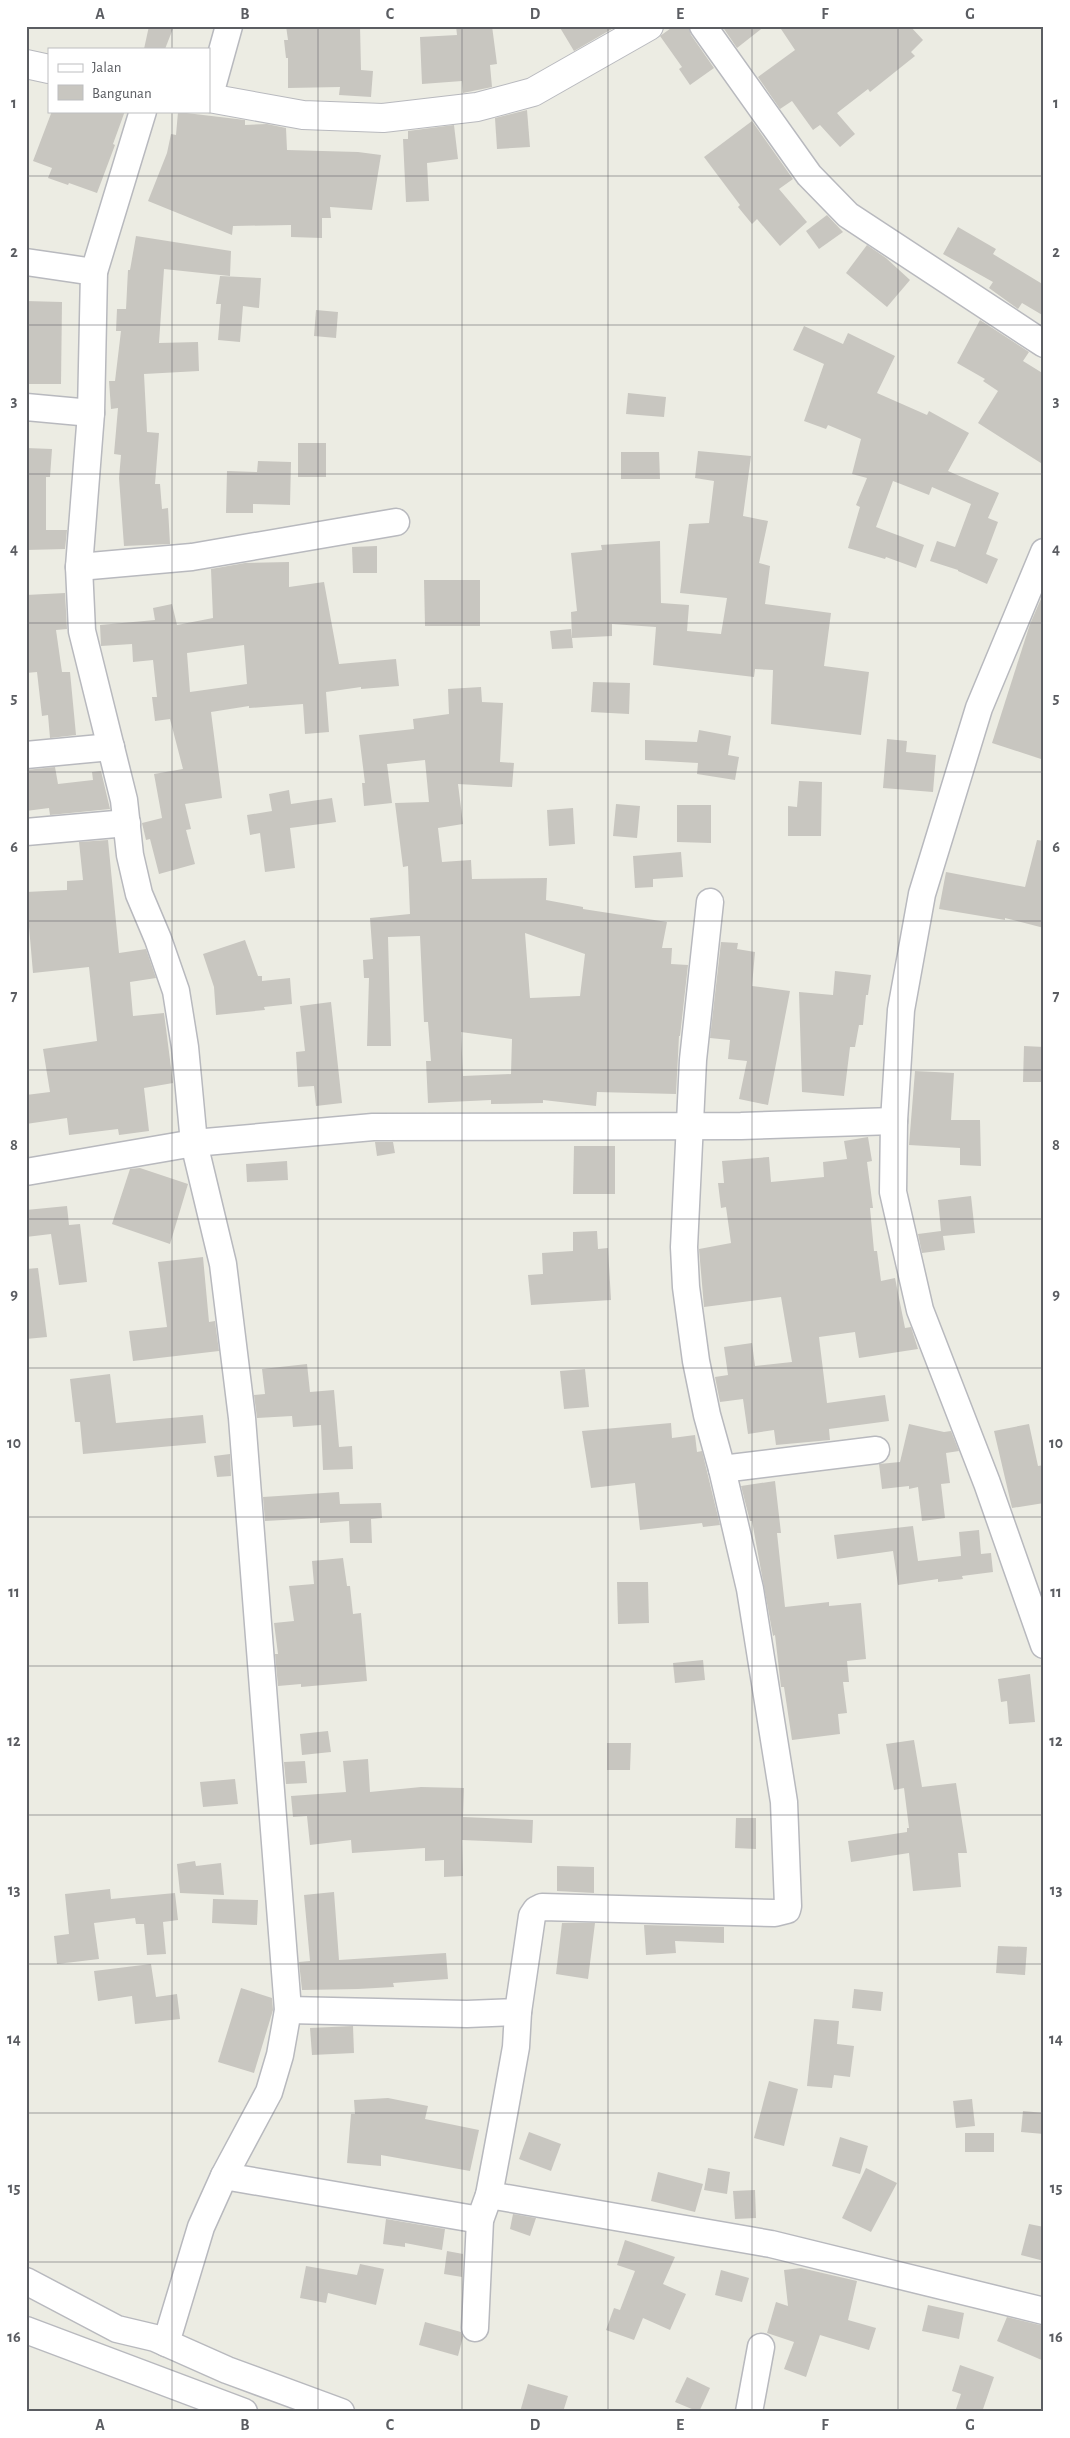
<svg xmlns="http://www.w3.org/2000/svg" width="1070" height="2438" viewBox="0 0 1070 2438" font-family="'Alegreya Sans',sans-serif">
	<style>
		.building { fill: #c8c6c0; fill-rule: evenodd }
		.lines { fill: none; stroke-linecap: round; stroke-linejoin: round }
		.minor-casing { stroke: #b8b9be; stroke-width: 29 }
		.tertiary-casing { stroke: #b8b9be; stroke-width: 30 }
		.minor { stroke: #fff; stroke-width: 26 }
		.tertiary { stroke: #fff; stroke-width: 28 }
		.grid { fill: none; stroke: #5b5d62; stroke-width: 1; stroke-opacity: 0.55 }
		.neatline { fill: none; stroke: #5b5d62; stroke-width: 2 }
		.grid-label { font-size: 16px; text-anchor: middle; font-weight: bold; fill: #5b5d62 }
	</style>
	<rect width="100%" height="100%" fill="#ecece3"/>
	<!-- building -->
	<g class="building">
		<path d="M149,26H174L165,49H144Z"/>
		<path d="M286,26H360L361,70L373,71L371,97L339,95L340,87L288,88V58H286L284,40H288Z"/>
		<path d="M456,26H492L497,64L490,65L492,87L463,93L462,81L422,84L420,37L457,35Z"/>
		<path d="M559,26H617L574,51Z"/>
		<path d="M674,26H688L691,35L714,68L690,85L679,69L682,67L660,36Z"/>
		<path d="M722,26H765L737,48Z"/>
		<path d="M779,26H910L923,40L911,52L915,56L870,92L868,89L837,113L855,134L840,147L820,125L813,130L792,101L780,109L758,77L795,50Z"/>
		<path d="M527,110L530,147L497,149L495,118Z"/>
		<path d="M52,111H125L113,144L115,145L97,193L69,183L68,185L48,178L52,168L33,161Z"/>
		<path d="M178,112L245,120V125L267,124L286,128L287,150L358,152L381,155L372,210L330,207L331,218H322V238L291,237V225L233,226L232,235L148,201L167,153L171,134L176,135Z"/>
		<path d="M752,121L793,179L779,189L807,222L780,246L757,219L752,224L738,207L740,205L704,157Z"/>
		<path d="M454,125L458,159L427,163L429,201L406,202L403,139H408V131Z"/>
		<path d="M827,215L843,232L819,249L806,231Z"/>
		<path d="M958,227L996,249L993,254L1044,285V316L1022,303L1018,309L989,288L993,282L943,254Z"/>
		<path d="M136,236L231,251L230,276L164,269L159,343L198,342L199,371L144,374L147,432L159,433L155,484H160L162,509L168,508L170,544L124,546L119,478L121,455L114,454L118,408L111,409L109,381H115L121,331H116L117,309H126L128,270H130Z"/>
		<path d="M867,245L886,258L910,280L887,307L846,273Z"/>
		<path d="M220,276L261,278L259,308L243,306L240,342L218,340L221,304H216Z"/>
		<path d="M26,301L62,302L61,384H26Z"/>
		<path d="M316,310L338,312L336,338L314,336Z"/>
		<path d="M980,320L1029,352L1023,361L1044,374V465L978,423L998,391L983,381L985,379L957,363Z"/>
		<path d="M804,326L843,344L848,333L895,356L877,393L927,415L929,411L969,433L948,471L999,493L988,518L998,522L986,554L998,559L987,584L958,571V570L930,561L937,541L955,547L971,504L932,487L929,495L893,481L876,527L924,545L916,568L886,557L885,559L848,548L860,507L856,505L867,478L852,474L861,439L828,425L826,429L804,421L824,364L793,350Z"/>
		<path d="M628,393L666,397L664,417L626,414Z"/>
		<rect x="298" y="443" width="28" height="34"/>
		<path d="M26,448L52,449L50,477H46V530H67L65,549L26,550Z"/>
		<path d="M698,451L751,456L743,516L768,521L759,563L770,566L765,604L831,613L824,666L869,672L861,735L771,724L773,670L755,669L754,677L653,665L656,627L612,624V636L572,638L571,612L577,611L571,553L602,550L601,545L660,541L661,603L689,605L687,631L721,634L727,598L680,593L689,524L709,523L714,481L695,478Z"/>
		<path d="M621,452H659L660,479H621Z"/>
		<path d="M258,461L291,462L290,505L253,504V513H226L227,471L257,472Z"/>
		<path d="M377,546V573H353L352,547Z"/>
		<path d="M289,562V587L324,582L339,664L396,659L399,686L361,689V687L326,692L329,732L305,734L303,704L249,708V706L211,712L222,798L185,804L191,829L186,830L195,864L159,874L150,839L146,840L142,823L162,818L154,774L183,769L170,719L155,721L152,697H157L153,660L133,662L132,644L101,646L100,625L155,620L153,608L172,604L177,625L213,618L211,569L245,563ZM244,645L247,684L190,692L187,653Z"/>
		<path d="M424,580H480V626H425Z"/>
		<path d="M1044,592V760L992,743L1030,624Z"/>
		<path d="M65,593L67,629L56,630L62,672H70L76,735L50,738L48,715L42,716L37,672L26,673V595Z"/>
		<path d="M571,629L573,648L552,649L550,631Z"/>
		<path d="M593,682L630,683L629,714L591,712Z"/>
		<path d="M481,687L482,702L503,703L500,762L514,763L512,787L458,784L463,824L438,828L442,862L471,860L472,879L547,878L546,900L583,907V909L667,922L662,948H672L671,964L688,965L680,1036H679L676,1094L597,1092L596,1106L543,1100V1103L491,1104V1100L428,1103L426,1061H431L428,1022H424L420,936L388,937L391,1046H367L369,978H364L363,960L373,959L370,918L410,914L408,866L403,867L395,803L429,802L425,760L387,764L392,803L364,806L362,783H365L359,735L414,729L413,719L449,714L448,689ZM525,933L585,954L580,996L530,998ZM461,1032L512,1039L511,1074L463,1076Z"/>
		<path d="M699,730L731,736L728,755L739,757L735,780L697,774L698,763L645,760V740L697,742Z"/>
		<path d="M887,739L907,741L906,752L936,755L933,792L883,788Z"/>
		<path d="M55,767L58,784L93,780L92,772L101,771L110,809L50,815L49,808L26,811V770Z"/>
		<path d="M799,781L822,782L821,836H788V806L797,807Z"/>
		<path d="M289,790L291,804L332,798L336,822L290,828L295,868L265,872L260,833L250,835L247,815L272,811L269,794Z"/>
		<path d="M616,804L640,806L637,838L613,836Z"/>
		<path d="M677,805H711V843L677,842Z"/>
		<path d="M573,808L575,844L549,846L547,810Z"/>
		<path d="M108,840L119,953L146,949L156,978L130,982L133,1016L164,1013L173,1083L144,1088L149,1131L119,1135L118,1129L69,1135L67,1118L26,1124V1095L50,1092L43,1049L97,1041L89,967L33,973L26,892L67,890V881L83,880L79,842Z"/>
		<path d="M1037,840L1044,841V928L1005,918V920L939,909L946,872L1025,887Z"/>
		<path d="M681,852L683,877L653,879V887L635,888L633,856Z"/>
		<path d="M245,940L258,976H262V981L290,978L292,1004L264,1007L265,1010L216,1015L214,987L203,954Z"/>
		<path d="M721,942L738,943L737,949L755,952L752,986L790,991L768,1105L739,1099L747,1061L728,1059L730,1040L710,1038Z"/>
		<path d="M835,971L871,975L868,995H866L863,1025H859L855,1047H850L844,1096L802,1092L799,992L833,995Z"/>
		<path d="M331,1002L342,1103L316,1106L314,1086L298,1087L296,1052L305,1051L300,1006Z"/>
		<path d="M1024,1046L1044,1047V1082H1023Z"/>
		<path d="M915,1071L954,1073L951,1120H980L981,1166L960,1165V1148L909,1145Z"/>
		<path d="M868,1137L872,1161L867,1162L873,1208H870L874,1251H877L881,1281L895,1278L905,1328L911,1327L918,1349L859,1358L855,1332L819,1337L827,1403L885,1395L889,1421L829,1429L830,1440L776,1445L774,1430L748,1434L743,1399L720,1402L715,1377L728,1375L724,1347L752,1343L755,1366L792,1362L781,1297L704,1307L699,1249L731,1243L726,1207L721,1208L718,1183H724L722,1161L769,1157L771,1182L824,1177L823,1162L847,1159L844,1141Z"/>
		<path d="M375,1142H393L395,1153L377,1156Z"/>
		<path d="M574,1146H615V1194H573Z"/>
		<path d="M287,1161L288,1180L247,1182L246,1164Z"/>
		<path d="M140,1168L188,1184L170,1244L112,1224L130,1169Z"/>
		<path d="M971,1196L975,1233L943,1236L945,1250L922,1253L918,1234L941,1231L938,1200Z"/>
		<path d="M67,1206L69,1225L80,1224L87,1282L59,1285L51,1234L26,1237V1210Z"/>
		<path d="M597,1231L598,1249L608,1248L611,1300L531,1305L528,1275L543,1274L542,1253L573,1251V1232Z"/>
		<path d="M203,1257L209,1322L215,1321L219,1351L133,1361L129,1331L167,1327L158,1262Z"/>
		<path d="M38,1268L47,1337L26,1339V1269Z"/>
		<path d="M307,1364L310,1392L334,1390L339,1447L352,1446L353,1469L323,1470L321,1425L293,1427L292,1416L257,1418L254,1395L265,1394L262,1369Z"/>
		<path d="M585,1369L589,1407L564,1409L560,1371Z"/>
		<path d="M110,1374L116,1423L203,1415L206,1443L83,1454L80,1422H75L70,1379Z"/>
		<path d="M671,1423L672,1438L695,1435L697,1452L702,1451L720,1525L703,1527L702,1523L640,1530L635,1483L591,1488L582,1431Z"/>
		<path d="M909,1424L944,1432L951,1431L959,1451L946,1453L950,1483L941,1484L945,1518L922,1521L918,1487L909,1489V1486L882,1489L879,1464L900,1462Z"/>
		<path d="M1029,1424L1038,1466L1044,1465V1503L1012,1508L994,1431Z"/>
		<path d="M230,1454L231,1476L217,1477L214,1456Z"/>
		<path d="M775,1481L781,1533H777L785,1607L829,1602V1606L861,1603L866,1659L847,1661L849,1682H843L847,1713L838,1714L840,1734L792,1740L784,1687H781L775,1635L773,1636L752,1521H750L741,1486Z"/>
		<path d="M339,1492L340,1504L381,1503L382,1518L371,1519L372,1543H350L349,1521L320,1523V1518L265,1521L263,1497Z"/>
		<path d="M913,1526L918,1561L961,1556L959,1532L979,1530L981,1554L991,1553L993,1572L962,1576L963,1579L938,1582V1579L898,1585L893,1551L837,1559L834,1535Z"/>
		<path d="M343,1558L347,1586H350L353,1614L361,1613L367,1681L301,1687V1684L278,1686L275,1654H278L274,1623L294,1621L289,1586L314,1584L312,1561Z"/>
		<path d="M617,1582H648L649,1623L618,1624Z"/>
		<path d="M703,1660L705,1680L675,1683L673,1663Z"/>
		<path d="M1030,1674L1035,1722L1009,1724L1007,1701L1001,1702L998,1679Z"/>
		<path d="M328,1731L331,1752L302,1755L300,1734Z"/>
		<path d="M914,1740L922,1787L956,1783L967,1853H958L961,1887L913,1891L909,1853L851,1862L848,1841L907,1832V1828H909L904,1788L894,1790L886,1744Z"/>
		<path d="M607,1743H631L630,1770H607Z"/>
		<path d="M368,1759L370,1792L421,1787L464,1788L463,1817L533,1820L532,1843L462,1840L463,1876L444,1877V1860L425,1861V1848L352,1853L351,1840L310,1845L307,1816L293,1817L291,1796L346,1792L343,1761Z"/>
		<path d="M305,1761L307,1783L286,1784L284,1762Z"/>
		<path d="M235,1779L238,1804L203,1807L200,1782Z"/>
		<path d="M736,1818H756V1849L735,1848Z"/>
		<path d="M195,1861L196,1866L221,1863L224,1895L180,1893L177,1864Z"/>
		<path d="M557,1866L594,1867V1893L557,1891Z"/>
		<path d="M110,1889L111,1899L175,1893L178,1920L163,1922L166,1954L147,1955L144,1924H136L135,1918L94,1923L99,1959L57,1964L54,1936L69,1934L65,1894Z"/>
		<path d="M334,1892L339,1960L446,1953L448,1979L393,1983L394,1987L358,1989L302,1990L299,1962L310,1961L304,1895Z"/>
		<path d="M213,1899L258,1900L257,1925L212,1923Z"/>
		<path d="M562,1923H595L588,1979L556,1974Z"/>
		<path d="M644,1925L724,1927V1943L675,1941L676,1953L646,1955Z"/>
		<path d="M998,1946L1027,1947L1025,1975L996,1973Z"/>
		<path d="M151,1964L156,1997L177,1994L180,2019L135,2024L132,1996L98,2001L94,1971Z"/>
		<path d="M241,1988L272,1998L273,2010L254,2073L218,2062Z"/>
		<path d="M854,1989L883,1992L881,2011L852,2008Z"/>
		<path d="M814,2019L839,2021L837,2044L854,2046L850,2077L834,2075L832,2088L807,2086Z"/>
		<path d="M353,2026L354,2053L312,2055L310,2028Z"/>
		<path d="M769,2081L798,2089L784,2146L754,2138Z"/>
		<path d="M388,2098L428,2106L425,2119L479,2130L470,2171L381,2155V2166L347,2163L351,2114H355L354,2100Z"/>
		<path d="M972,2099L975,2126L956,2128L953,2101Z"/>
		<path d="M1023,2111L1044,2113V2134L1021,2132Z"/>
		<path d="M529,2132L561,2144L551,2171L519,2159Z"/>
		<rect x="965" y="2133" width="29" height="19"/>
		<path d="M840,2137L868,2146L860,2174L832,2166Z"/>
		<path d="M708,2168L730,2172L727,2194L704,2190Z"/>
		<path d="M866,2168L897,2183L871,2232L842,2218Z"/>
		<path d="M658,2172L703,2184L695,2212L651,2201Z"/>
		<path d="M755,2190L756,2218L735,2219L733,2191Z"/>
		<path d="M513,2214L536,2218L530,2236L510,2229Z"/>
		<path d="M386,2219L445,2229L442,2250L405,2243V2247L383,2244Z"/>
		<path d="M1029,2224L1044,2227V2261L1021,2255Z"/>
		<path d="M625,2240L675,2257L663,2284L686,2294L670,2330L643,2318L634,2340L606,2330L614,2308L620,2310L635,2271L617,2265Z"/>
		<path d="M447,2251L463,2254L462,2277L444,2274Z"/>
		<path d="M360,2264L384,2269L376,2305L328,2293L326,2303L300,2298L306,2266L357,2275Z"/>
		<path d="M801,2268L857,2281L848,2320L876,2328L869,2350L820,2335L806,2377L784,2369L794,2342L767,2333L776,2302L788,2306L784,2270Z"/>
		<path d="M721,2270L749,2278L742,2302L715,2295Z"/>
		<path d="M928,2305L964,2313L959,2339L922,2331Z"/>
		<path d="M1007,2317L1044,2326V2361L997,2341Z"/>
		<path d="M425,2322L461,2332L463,2337L458,2356L419,2345Z"/>
		<path d="M960,2365L994,2377L982,2412H955L961,2394L952,2391Z"/>
		<path d="M687,2377L710,2388L699,2412L675,2402Z"/>
		<path d="M528,2384L568,2396L563,2412H520Z"/>
	</g>
	<g class="lines">
		<!-- minor casing -->
		<g class="minor-casing">
			<g id="minor">
				<path d="M703,26L809,175L848,215L1044,344"/>
				<path d="M209,98L229,26"/>
				<path d="M143,111L94,272L91,413L79,567L82,631L124,800L130,855L139,894L158,939L176,991L185,1047L194,1143L223,1264L242,1418L288,2010L280,2055L269,2092L224,2176L201,2227L166,2343"/>
				<path d="M26,262L94,272"/>
				<path d="M26,407L91,413"/>
				<path d="M1044,552L979,708L922,894L901,1010L894,1121L893,1192L920,1310L987,1483L1044,1645"/>
				<path d="M79,567L192,557L396,522"/>
				<path d="M26,755L111,747"/>
				<path d="M26,832L127,823"/>
				<path d="M26,1172L194,1143L373,1127L741,1126L894,1121"/>
				<path d="M722,1469L876,1450"/>
				<path d="M288,2010L467,2014L518,2012L532,1916L536,1910L542,1907L775,1913L787,1910L788,1906L784,1802L750,1589L722,1469L707,1415L696,1361L686,1287L684,1247L693,1060L710,902"/>
				<path d="M224,2176L480,2220"/>
				<path d="M489,2195L771,2244L1044,2311"/>
				<path d="M26,2281L117,2329L155,2338L227,2370L341,2412"/>
				<path d="M475,2328L480,2220L489,2195L502,2125L516,2047L518,2012"/>
				<path d="M26,2330L244,2412"/>
				<path d="M749,2412L761,2347"/>
			</g>
		</g>
		<!-- tertiary casing -->
		<g class="tertiary-casing">
			<g id="tertiary">
				<path d="M26,64L49,69"/>
				<path d="M209,98L303,115L383,118L477,107L533,92L649,26"/>
			</g>
		</g>
		<!-- minor -->
		<use href="#minor" class="minor"/>
		<!-- tertiary -->
		<use href="#tertiary" class="tertiary"/>
	</g>
	<!-- grid -->
	<path class="grid" d="M172,26V49M318,26V2412M462,26V2412M608,26V2412M752,26V2412M898,26V2412M172,111V2412M26,176H1044M26,325H1044M26,474H1044M26,623H1044M26,772H1044M26,921H1044M26,1070H1044M26,1219H1044M26,1368H1044M26,1517H1044M26,1666H1044M26,1815H1044M26,1964H1044M26,2113H1044M26,2262H1044"/>
	<!-- border -->
	<rect width="1070" height="2438" fill="none" stroke="#ffffff" stroke-width="55"/>
	<!-- legend -->
	<rect x="48" y="48" width="162" height="65" fill="#ffffff" stroke="#bdbec0"/>
	<rect x="58" y="64" width="25" height="8" fill="#ffffff" stroke="#bdbec0"/>
	<text x="92" y="72" font-size="15" fill="#5b5d62">Jalan</text>
	<rect x="58" y="85" width="25" height="15" fill="#c8c6c0" stroke="#bdbec0"/>
	<text x="92" y="98" font-size="15" fill="#5b5d62">Bangunan</text>
	<rect x="28" y="28" width="1014" height="2382" class="neatline"/>
	<g class="grid-label">
		<text x="100" y="19">A</text>
		<text x="245" y="19">B</text>
		<text x="390" y="19">C</text>
		<text x="535" y="19">D</text>
		<text x="680" y="19">E</text>
		<text x="825" y="19">F</text>
		<text x="970" y="19">G</text>
		<text x="14" y="108">1</text>
		<text x="1056" y="108">1</text>
		<text x="14" y="257">2</text>
		<text x="1056" y="257">2</text>
		<text x="14" y="406">3</text>
		<text x="1056" y="406">3</text>
		<text x="14" y="554">4</text>
		<text x="1056" y="554">4</text>
		<text x="14" y="703">5</text>
		<text x="1056" y="703">5</text>
		<text x="14" y="852">6</text>
		<text x="1056" y="852">6</text>
		<text x="14" y="1001">7</text>
		<text x="1056" y="1001">7</text>
		<text x="14" y="1150">8</text>
		<text x="1056" y="1150">8</text>
		<text x="14" y="1299">9</text>
		<text x="1056" y="1299">9</text>
		<text x="14" y="1448">10</text>
		<text x="1056" y="1448">10</text>
		<text x="14" y="1597">11</text>
		<text x="1056" y="1597">11</text>
		<text x="14" y="1746">12</text>
		<text x="1056" y="1746">12</text>
		<text x="14" y="1895">13</text>
		<text x="1056" y="1895">13</text>
		<text x="14" y="2044">14</text>
		<text x="1056" y="2044">14</text>
		<text x="14" y="2193">15</text>
		<text x="1056" y="2193">15</text>
		<text x="14" y="2342">16</text>
		<text x="1056" y="2342">16</text>
		<text x="100" y="2430">A</text>
		<text x="245" y="2430">B</text>
		<text x="390" y="2430">C</text>
		<text x="535" y="2430">D</text>
		<text x="680" y="2430">E</text>
		<text x="825" y="2430">F</text>
		<text x="970" y="2430">G</text>
	</g>
</svg>
